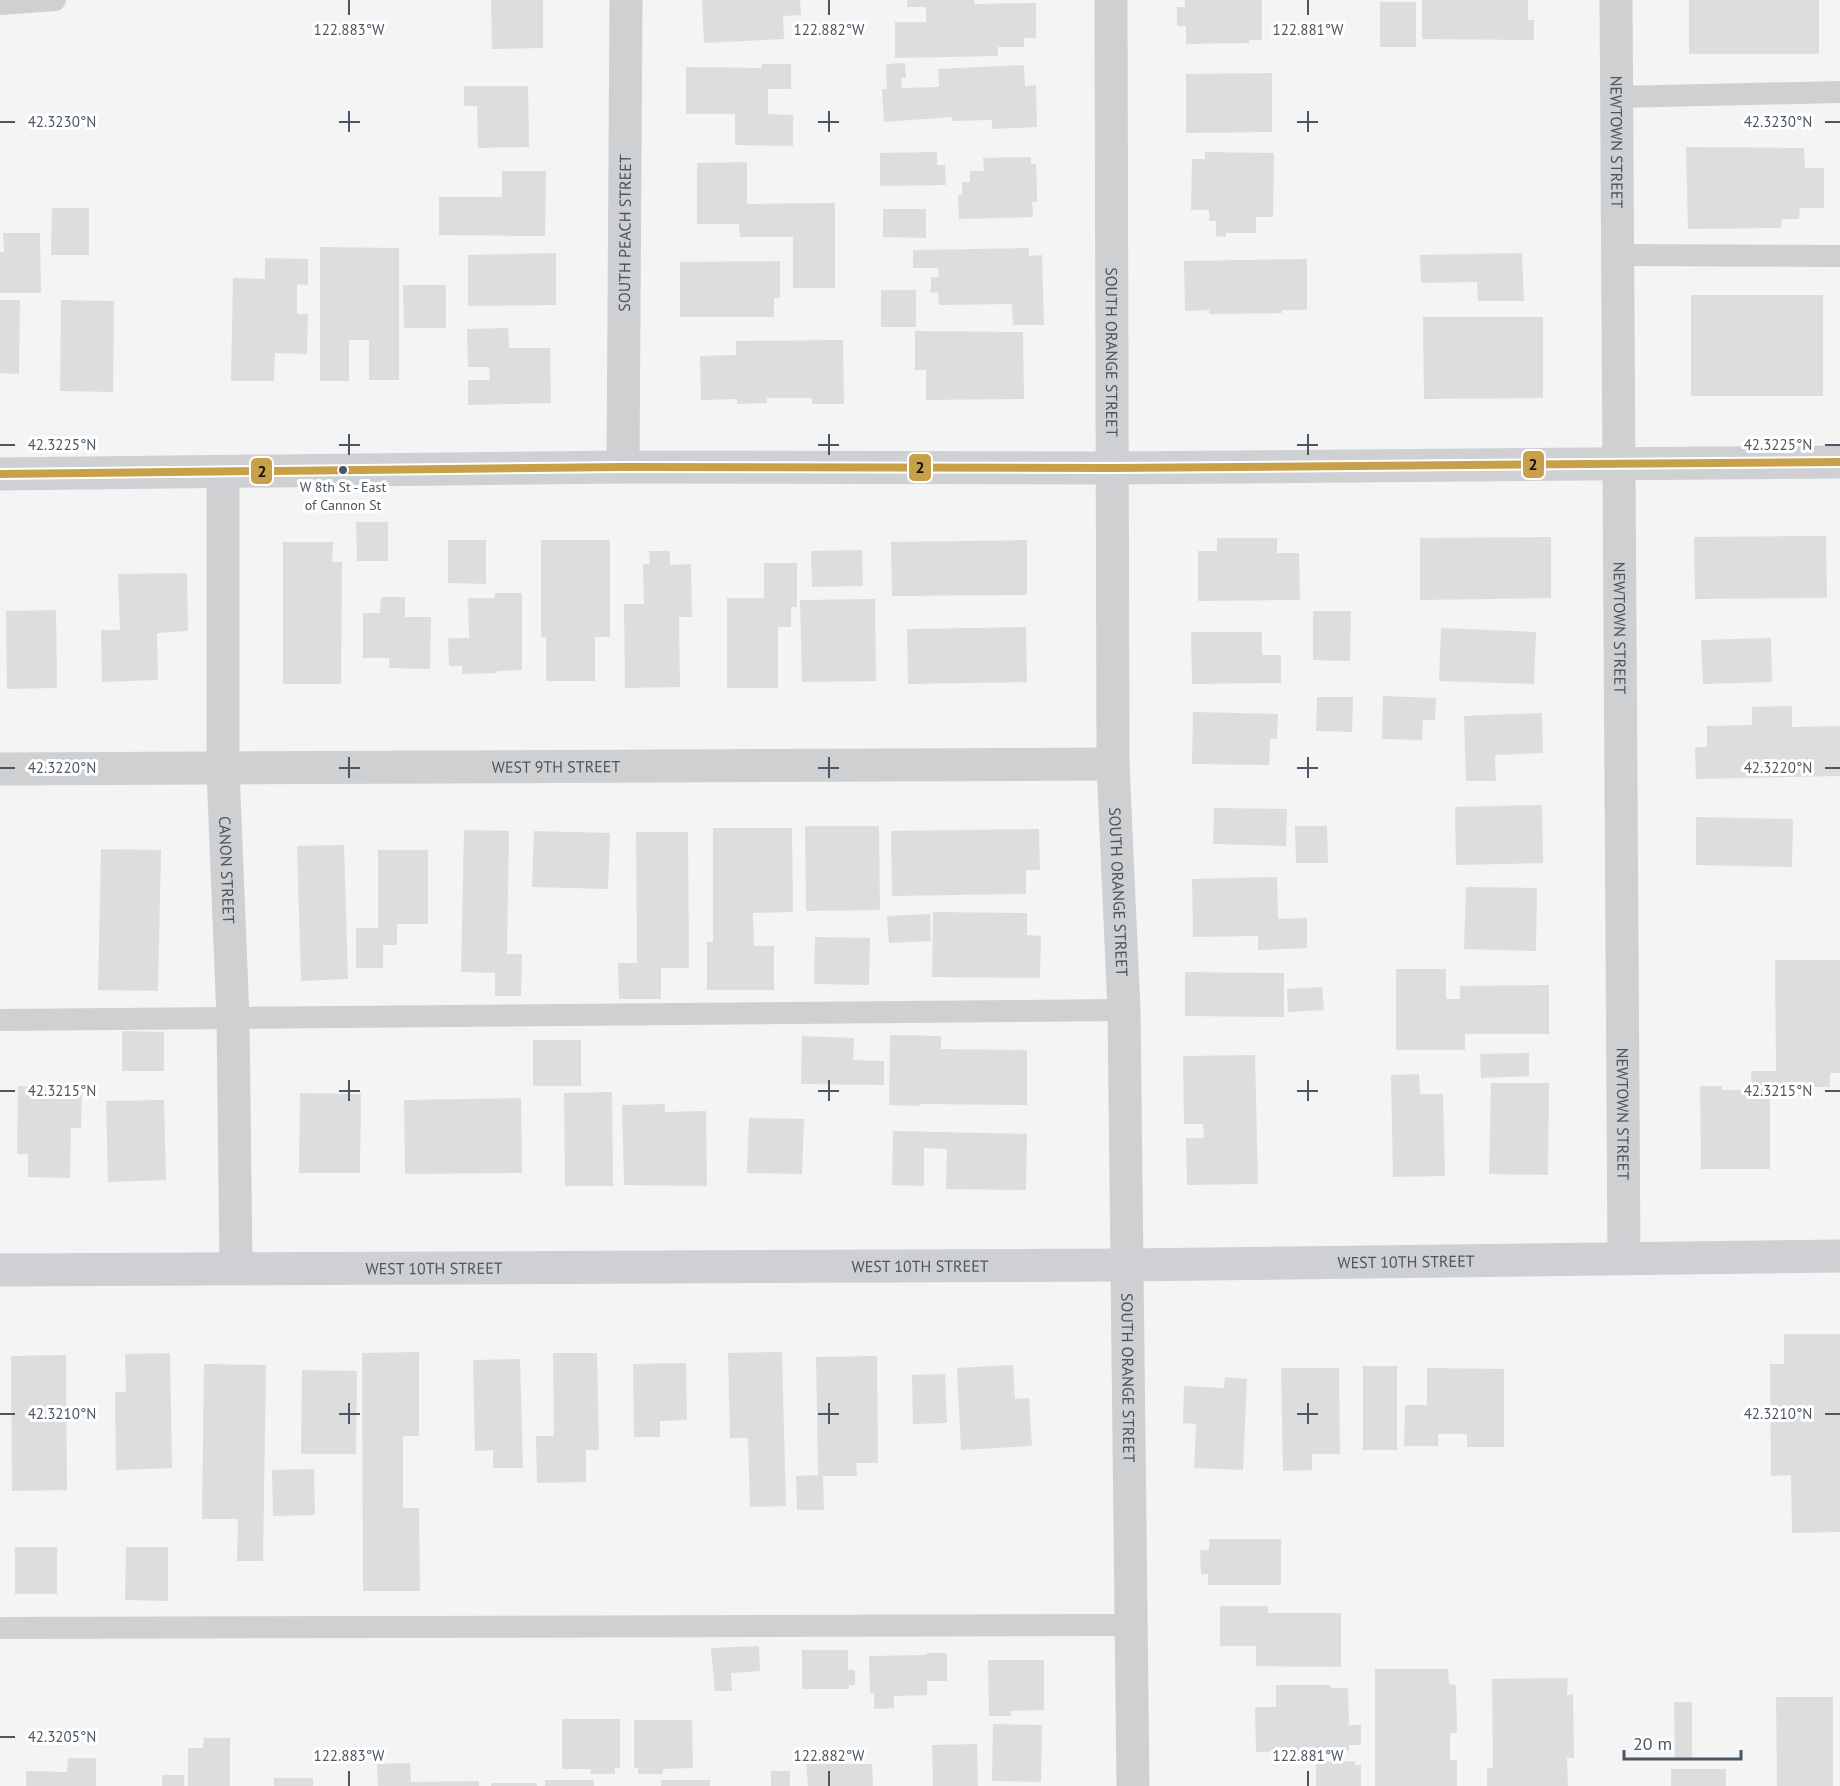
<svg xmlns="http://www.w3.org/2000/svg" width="1840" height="1786" viewBox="0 0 1840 1786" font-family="'PT Sans',sans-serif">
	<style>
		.building { fill: #ddddde }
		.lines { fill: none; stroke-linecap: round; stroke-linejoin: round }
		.lane { stroke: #ced0d2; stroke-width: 22 }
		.street { stroke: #ced0d2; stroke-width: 33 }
		.secondary { stroke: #ced0d4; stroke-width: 33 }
		.bus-1-casing { stroke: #fff; stroke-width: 12 }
		.bus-1 { stroke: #c8a04a; stroke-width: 8 }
		.ticks { fill: none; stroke: #4a5661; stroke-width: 2 }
		.bus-dot { fill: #4a5661; stroke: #fff; stroke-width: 2 }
		.labels { text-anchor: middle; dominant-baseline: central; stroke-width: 6; stroke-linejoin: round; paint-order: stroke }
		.bus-label { font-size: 14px; fill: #4a5661; stroke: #fff }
		.street-label { font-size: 16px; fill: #4a5661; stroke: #fff }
		.ticks-label { font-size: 15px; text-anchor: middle; fill: #4a5661; stroke: #fff; stroke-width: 6; stroke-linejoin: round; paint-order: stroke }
		.line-badge { stroke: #fff; stroke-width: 2 }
		.pale-badge-label { font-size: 16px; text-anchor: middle; font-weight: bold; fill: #111 }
	</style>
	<rect width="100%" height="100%" fill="#f4f4f4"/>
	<!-- building -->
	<g class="building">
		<path d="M491,0H543V48L492,49Z"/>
		<path d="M702,0H800L801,15L783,16L784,39L704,43Z"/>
		<path d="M907,0H974V4L1036,3V38H1024V47H998V56L895,58V22H926V7H907Z"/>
		<path d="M1185,0H1262V40H1249V43L1186,44V26H1177V7H1185Z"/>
		<path d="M1422,0H1528V20H1534V40L1422,39Z"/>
		<rect x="1689" y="0" width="130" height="54"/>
		<rect x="1380" y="2" width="36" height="45"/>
		<path d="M905,63L906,78H901L902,88L939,87L938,69L1024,65L1025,86L1036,85L1037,127L992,129V120L952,121V117L884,122L882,89H887L886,64Z"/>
		<path d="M762,64H791V89H768V114L793,115V146L735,145V114H686V67L762,68Z"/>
		<path d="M1272,73V132L1186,133V74Z"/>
		<path d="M464,86H528L529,147L478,148L477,106H464Z"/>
		<path d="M1686,147L1804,148L1805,168H1824V208H1800L1799,219H1782L1781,228L1688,229Z"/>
		<path d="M937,152V165H945L946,185L880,186V153Z"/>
		<path d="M1205,152L1274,153L1273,217H1256V233H1226V237L1216,236V221H1209V210H1191L1192,159H1205Z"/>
		<path d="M1031,157V164H1036L1037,191V202H1032L1033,217L959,219L958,195H962V182H970V171H984L983,158Z"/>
		<path d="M747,162V204L835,203V288H793V237H740L739,224H697V163Z"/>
		<path d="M502,171H546L545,236L439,235V197H502Z"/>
		<path d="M52,208H89V255H51Z"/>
		<path d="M883,209H926V238L883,237Z"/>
		<path d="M3,233H40L41,293H0V252H4Z"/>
		<path d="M320,247L399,248V380H369V340H349V381H320Z"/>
		<path d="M1029,248V256L1042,255L1044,325H1013L1012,304L939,305L938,292L931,293V277H939L938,268H913V250Z"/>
		<path d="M556,253V305L468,306V255Z"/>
		<path d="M1522,253L1524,301H1478L1477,282L1421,283L1420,255Z"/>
		<path d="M265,258L308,259V285L297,284V314H308L307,354L275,353L274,381H231L233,278L265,279Z"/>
		<path d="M1307,259V310H1282V313L1209,314V310L1185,311L1184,261Z"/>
		<path d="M780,261V298H774V317H680V262Z"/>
		<path d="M403,285H446V328H404Z"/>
		<rect x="881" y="290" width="35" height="37"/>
		<rect x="1691" y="295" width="132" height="101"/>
		<path d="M0,300H20L19,374L0,373Z"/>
		<path d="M61,300L114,301L113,392L60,391Z"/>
		<path d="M1423,317H1543V398L1424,399Z"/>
		<path d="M508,328L509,348H550L551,403L468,405V380H490L489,367H468L467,329Z"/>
		<path d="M915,331L1023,332L1024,399L926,400V370H915Z"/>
		<path d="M843,340L844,404H812V398H767V403L741,404H737V399L701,400L700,356L736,355V341Z"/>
		<path d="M356,522H388V561H357Z"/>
		<path d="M1826,536L1827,598L1695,599L1694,537Z"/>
		<path d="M1551,537V598L1420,600V538Z"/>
		<path d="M1217,538H1277V553H1299L1300,600L1198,601V551H1217Z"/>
		<path d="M448,540H486V584L448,583Z"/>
		<path d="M541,540H610V637H595V681H546V637H541Z"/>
		<path d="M1027,540V595L892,596L891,542Z"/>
		<path d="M283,542H333L332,562H342L341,684H283Z"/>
		<path d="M862,550L863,586L812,587L811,551Z"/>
		<path d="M649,551H670V565L691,564L692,617H679L680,687L625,688L624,604H644L643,564H650Z"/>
		<path d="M764,563H797V607H791V627H778V688H727V598H764Z"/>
		<path d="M187,573L188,631L157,633L158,680L102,682L101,630H120L118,574Z"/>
		<path d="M495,593H522V670L497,671V673L462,674V666H449L448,638H469L468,598H495Z"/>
		<path d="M381,597H405V617H431L430,669L389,668V658H363V613H380Z"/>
		<path d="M875,599L876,681L802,682L800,600Z"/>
		<path d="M56,610L57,688L7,689L6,611Z"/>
		<path d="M1313,611H1351L1350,661L1313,660Z"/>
		<path d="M1026,627L1027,682L908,684L907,629Z"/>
		<path d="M1441,628L1536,632L1534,684L1439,681Z"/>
		<path d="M1191,632H1262V655H1281V683L1192,684Z"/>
		<path d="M1771,638L1772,682L1703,684L1701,640Z"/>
		<path d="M1383,696L1436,698L1435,720H1423L1422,740L1382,739Z"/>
		<path d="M1317,697H1353L1352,732L1316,731Z"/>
		<path d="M1792,706V727L1840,726V776L1696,779L1695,747H1707V726L1752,725V707Z"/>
		<path d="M1193,712L1278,714L1277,739H1270L1269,765L1192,764Z"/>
		<path d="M1542,713L1543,753L1495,755L1496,781H1466L1464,716Z"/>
		<path d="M1542,805L1543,863L1456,865L1455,807Z"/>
		<path d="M1214,808L1287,809L1286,846L1213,844Z"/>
		<path d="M1696,817L1793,819L1792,867L1696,865Z"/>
		<path d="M805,826H879L880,910L806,911Z"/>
		<path d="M1295,826H1327L1328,863H1296Z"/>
		<path d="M713,828H792L793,912L753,913L754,946H774V990H707V942H713Z"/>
		<path d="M1039,829L1040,870H1026V894L892,896L891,831Z"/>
		<path d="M464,830L509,831L507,954H522L521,996H495V973L461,972Z"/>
		<path d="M534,831L610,833L608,889L532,887Z"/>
		<path d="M636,832H688L689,968H661V999H619L618,963H637Z"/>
		<path d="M344,845L348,979L301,981L297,846Z"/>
		<path d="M101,849L161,850L158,991L98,990Z"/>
		<path d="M378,850H428V924H397V945H383V968H356V928H378Z"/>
		<path d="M1277,877L1278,919L1307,918V948L1258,950V936L1193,937L1192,879Z"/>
		<path d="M1466,887L1537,888L1536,951L1464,949Z"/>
		<path d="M933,912L1027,913V935L1041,936L1040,978L932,977Z"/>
		<path d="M930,914L931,941L889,943L887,916Z"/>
		<path d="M815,937L870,938L869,985L814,984Z"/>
		<path d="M1775,960H1840V1073H1830V1087H1770V1169H1701L1700,1086H1722V1090H1752L1751,1071H1776Z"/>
		<path d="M1396,969H1446V999H1460V986L1549,985V1034H1465V1050H1396Z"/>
		<path d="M1185,972L1284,973V1017L1185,1016Z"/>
		<path d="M1322,987L1324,1010L1288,1012L1287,989Z"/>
		<path d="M122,1031L164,1032V1071H122Z"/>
		<path d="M890,1035L941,1036V1049L1027,1050V1105L920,1104V1106L889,1105Z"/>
		<path d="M802,1036L854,1038L853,1060L884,1061V1085L801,1084Z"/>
		<rect x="533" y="1040" width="48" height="46"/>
		<path d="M1529,1053V1076L1481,1078L1480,1054Z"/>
		<path d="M1255,1055L1258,1184L1187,1185L1186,1138H1204L1203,1124H1184L1183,1056Z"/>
		<path d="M1419,1074L1420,1094H1443L1445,1176L1393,1177L1391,1075Z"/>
		<path d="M1491,1083H1549L1548,1175L1489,1174Z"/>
		<path d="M18,1086L82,1087L81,1128H71L70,1178L28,1177V1154H17Z"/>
		<path d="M612,1092L613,1186H565L564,1093Z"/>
		<path d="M300,1093L361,1094L360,1173H299Z"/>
		<path d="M521,1098L522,1173L405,1174L404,1100Z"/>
		<path d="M164,1100L166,1180L108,1182L106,1101Z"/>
		<path d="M665,1104V1112L706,1111L707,1186L624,1185L622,1105Z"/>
		<path d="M749,1118L804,1119L802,1174L747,1173Z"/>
		<path d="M893,1131L1027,1134L1026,1190L946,1189L947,1149L924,1148V1186L892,1185Z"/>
		<path d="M1784,1334H1840V1532L1792,1533L1791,1475L1771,1476L1770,1364H1784Z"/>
		<path d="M419,1352V1436H403V1508H419L420,1591H363L362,1353Z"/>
		<path d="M782,1352L786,1506L750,1507L748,1438H730L728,1353Z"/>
		<path d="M170,1353L172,1468L116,1470L115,1392H126L125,1354Z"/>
		<path d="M553,1353H597L599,1450H586V1482L537,1483L536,1436H554Z"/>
		<path d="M66,1355L67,1490L12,1491L11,1356Z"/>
		<path d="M877,1356L878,1463H856L857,1476H823L824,1510H797L796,1476L818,1475L816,1357Z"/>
		<path d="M520,1359L523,1468H493V1450L475,1451L473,1360Z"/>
		<path d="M686,1363L687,1420L660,1421V1437H634L633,1364Z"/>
		<path d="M204,1364L266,1365L263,1561H237L238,1519H202Z"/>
		<path d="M1013,1365L1015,1399L1029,1398L1032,1446L961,1450L957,1368Z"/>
		<rect x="1363" y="1366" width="34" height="84"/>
		<path d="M1281,1368H1339L1340,1454H1312V1470L1283,1471Z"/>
		<path d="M1427,1368L1504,1369V1447H1467V1434H1438V1446H1404L1405,1405H1427Z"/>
		<path d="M302,1370L357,1371L356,1454H301Z"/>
		<path d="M945,1374L947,1423L913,1424L912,1375Z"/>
		<path d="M1225,1377L1247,1379L1243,1470L1194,1468L1196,1424L1183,1423L1184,1386L1224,1388Z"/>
		<path d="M314,1469L315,1515L273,1516L272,1470Z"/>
		<path d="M1209,1539H1281V1585H1208V1574H1201L1200,1550H1209Z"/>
		<rect x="15" y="1547" width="42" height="47"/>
		<path d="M126,1547H168V1601L125,1600Z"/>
		<path d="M1220,1606H1268V1613H1341V1667L1256,1666V1646H1220Z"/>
		<path d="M759,1646L760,1671L731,1673L732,1691H715L711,1648Z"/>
		<path d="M802,1650H848V1670H855V1685H849V1689H802Z"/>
		<path d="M927,1653H947V1681H927V1695L894,1696V1708L874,1709V1693H870L869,1656L927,1655Z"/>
		<path d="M988,1660H1044V1710L1010,1711L1011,1716H989Z"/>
		<path d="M1375,1669H1448L1449,1684L1456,1685L1457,1733H1450V1760H1457V1786H1375Z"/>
		<path d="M1568,1678L1567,1695L1573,1694L1574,1758H1567L1568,1786H1487V1768H1493L1492,1679Z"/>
		<path d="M1276,1685H1331V1688H1348L1349,1725H1361V1745H1349V1751L1256,1752L1255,1707H1276Z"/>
		<path d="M1776,1697H1833V1786H1777Z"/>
		<path d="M1674,1702H1692V1758H1675Z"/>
		<path d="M562,1719H620V1768H615V1774H591V1769H562Z"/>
		<path d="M634,1720H692L693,1768L663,1769V1774H638V1768H634Z"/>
		<path d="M993,1724L1042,1725L1041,1782L992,1781Z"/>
		<path d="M204,1738H230V1786H188V1748H203Z"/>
		<path d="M977,1744L978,1786H933L932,1745Z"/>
		<path d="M68,1758H96V1786H26V1771L67,1772Z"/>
		<path d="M1355,1761V1765H1361V1786H1316V1762Z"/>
		<path d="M410,1763L411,1782L479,1781V1786H378L377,1764Z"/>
		<path d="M806,1764H872L873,1786H808Z"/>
		<rect x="1671" y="1769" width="55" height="17"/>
		<rect x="771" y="1771" width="19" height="15"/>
		<rect x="162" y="1775" width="22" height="11"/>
		<rect x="274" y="1778" width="39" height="8"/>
		<rect x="545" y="1780" width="49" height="6"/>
		<rect x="661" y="1780" width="49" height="6"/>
		<rect x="491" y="1783" width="46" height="3"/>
	</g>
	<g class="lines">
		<!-- lane -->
		<g class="lane">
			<path d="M0,4L55,0"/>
			<path d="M1617,97L1840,92"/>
			<path d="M1617,255L1840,256"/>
			<path d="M0,1020L1124,1010"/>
			<path d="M0,1628L1131,1625"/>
		</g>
		<!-- street -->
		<g class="street">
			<path id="s1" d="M1111,0L1113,764L1124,1010L1133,1786"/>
			<path id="s2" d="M1616,0L1624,1258"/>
			<path id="s3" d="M623,467L626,0"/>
			<path id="s4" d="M223,472V770L233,1018L236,1268"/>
			<path id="s5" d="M0,769L1113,764"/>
		</g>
		<!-- secondary -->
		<g class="secondary">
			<path d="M0,474L623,467L1112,468L1840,462"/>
			<path id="s6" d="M0,1270L1126,1265L1840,1256"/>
		</g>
		<!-- bus-1 casing -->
		<g class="bus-1-casing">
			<path id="bus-1" d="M0,474L623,467L1112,468L1840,462"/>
		</g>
		<!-- bus-1 -->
		<use href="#bus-1" class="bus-1"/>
	</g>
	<!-- ticks -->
	<path class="ticks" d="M349,0V15M829,0V15M1308,0V15M349,111V132M829,111V132M1308,111V132M0,122H15M339,122H360M818,122H839M1297,122H1318M1825,122H1840M349,434V455M829,434V455M1308,434V455M0,445H15M339,445H360M818,445H839M1297,445H1318M1825,445H1840M349,757V778M829,757V778M1308,757V778M0,768H15M339,768H360M818,768H839M1297,768H1318M1825,768H1840M349,1080V1101M829,1080V1101M1308,1080V1101M0,1091H15M339,1091H360M818,1091H839M1297,1091H1318M1825,1091H1840M349,1403V1424M829,1403V1424M1308,1403V1424M0,1414H15M339,1414H360M818,1414H839M1297,1414H1318M1825,1414H1840M0,1737H15M349,1771V1786M829,1771V1786M1308,1771V1786"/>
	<!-- markers -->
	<circle class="bus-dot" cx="343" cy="470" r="5"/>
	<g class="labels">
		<!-- bus labels -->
		<g class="bus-label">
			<text x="343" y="487">W 8th St - East<tspan x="343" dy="18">of Cannon St</tspan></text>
		</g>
		<!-- street labels -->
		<g class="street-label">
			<text stroke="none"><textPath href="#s2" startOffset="142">NEWTOWN STREET</textPath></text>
			<text stroke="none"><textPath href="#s3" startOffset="234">SOUTH PEACH STREET</textPath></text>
			<text stroke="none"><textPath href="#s1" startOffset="352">SOUTH ORANGE STREET</textPath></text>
			<text stroke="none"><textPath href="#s2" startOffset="628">NEWTOWN STREET</textPath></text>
			<text stroke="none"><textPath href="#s5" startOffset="556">WEST 9TH STREET</textPath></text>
			<text stroke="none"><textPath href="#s4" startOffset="398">CANON STREET</textPath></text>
			<text stroke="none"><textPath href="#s1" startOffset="892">SOUTH ORANGE STREET</textPath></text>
			<text stroke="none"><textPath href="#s2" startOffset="1114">NEWTOWN STREET</textPath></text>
			<text stroke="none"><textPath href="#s6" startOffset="1406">WEST 10TH STREET</textPath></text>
			<text stroke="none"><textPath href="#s6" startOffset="920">WEST 10TH STREET</textPath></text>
			<text stroke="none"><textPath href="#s6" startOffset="434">WEST 10TH STREET</textPath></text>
			<text stroke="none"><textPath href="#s1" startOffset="1378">SOUTH ORANGE STREET</textPath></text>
		</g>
	</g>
	<g class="ticks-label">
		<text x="349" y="35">122.883°W</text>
		<text x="829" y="35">122.882°W</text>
		<text x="1308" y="35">122.881°W</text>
		<text x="62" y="127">42.3230°N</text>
		<text x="1778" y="127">42.3230°N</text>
		<text x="62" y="450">42.3225°N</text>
		<text x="1778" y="450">42.3225°N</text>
		<text x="62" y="773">42.3220°N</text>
		<text x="1778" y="773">42.3220°N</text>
		<text x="62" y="1096">42.3215°N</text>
		<text x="1778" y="1096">42.3215°N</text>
		<text x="62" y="1419">42.3210°N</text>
		<text x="1778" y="1419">42.3210°N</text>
		<text x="62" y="1742">42.3205°N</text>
		<text x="349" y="1761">122.883°W</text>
		<text x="829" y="1761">122.882°W</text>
		<text x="1308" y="1761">122.881°W</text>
	</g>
	<g class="line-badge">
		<rect x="1522" y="450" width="23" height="29" rx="6" fill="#c8a04a"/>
		<rect x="908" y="453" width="24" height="29" rx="6" fill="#c8a04a"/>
		<rect x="250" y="457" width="23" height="28" rx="6" fill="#c8a04a"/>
	</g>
	<g class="pale-badge-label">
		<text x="1533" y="470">2</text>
		<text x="920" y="473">2</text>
		<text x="262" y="477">2</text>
	</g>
	<!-- scale -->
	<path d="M1624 1750v9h117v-9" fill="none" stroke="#4a5661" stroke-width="3"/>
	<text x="1633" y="1750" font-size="18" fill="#4a5661" stroke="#ffffff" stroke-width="4.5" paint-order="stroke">20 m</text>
</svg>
